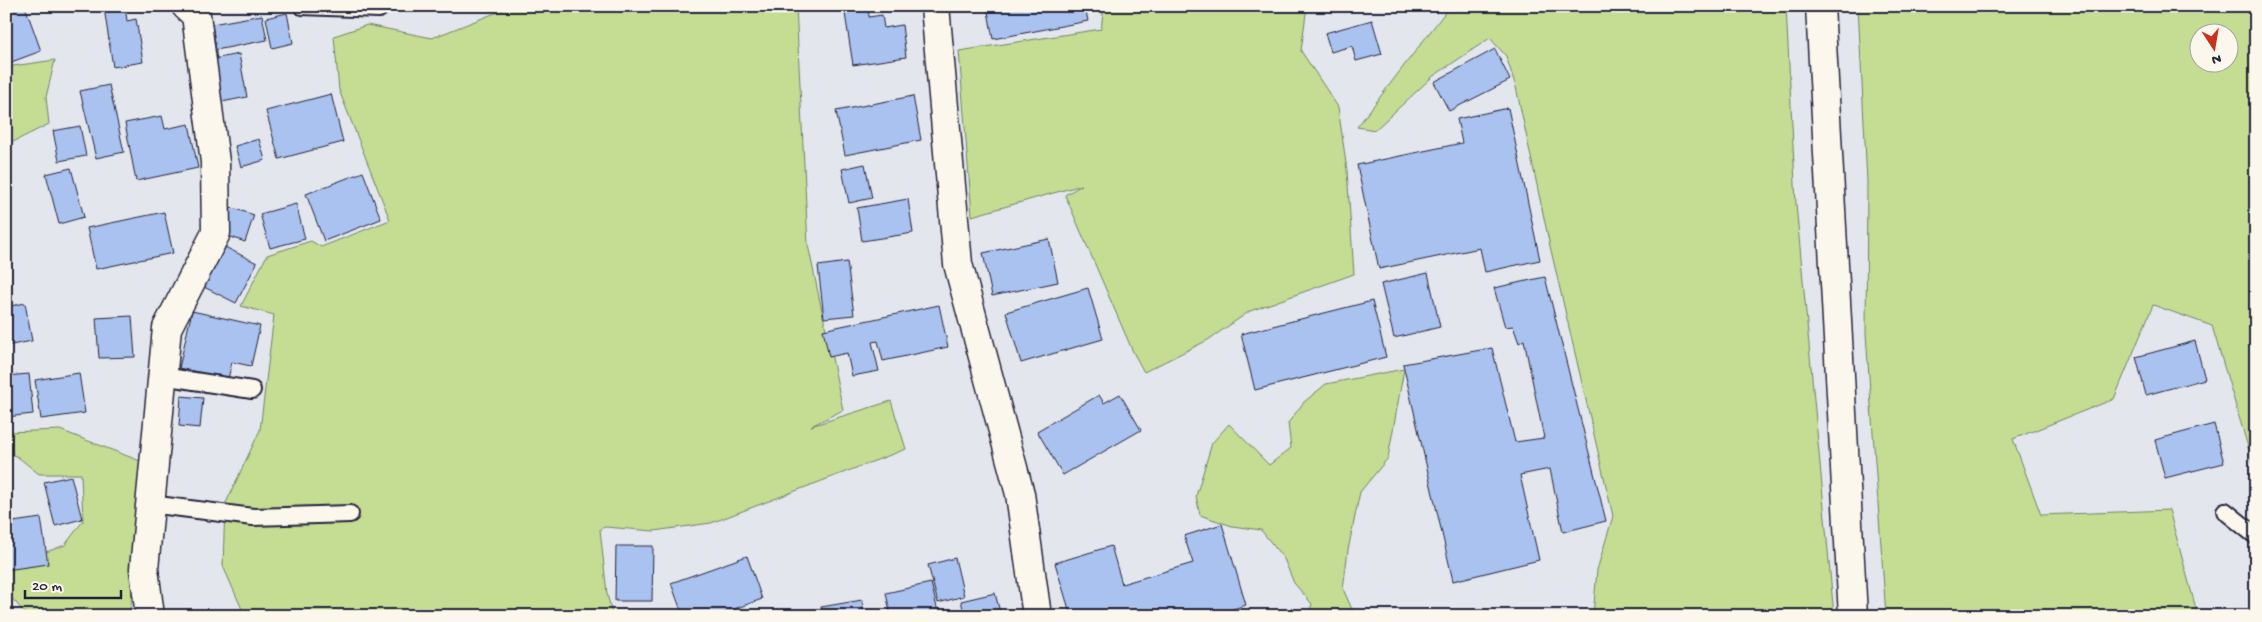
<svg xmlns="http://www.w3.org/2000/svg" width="2262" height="622" viewBox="0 0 2262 622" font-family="'Gochi Hand',sans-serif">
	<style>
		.green { fill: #c4dd93; stroke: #738067; fill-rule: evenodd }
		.building { fill: #aac2f0; stroke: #22223b }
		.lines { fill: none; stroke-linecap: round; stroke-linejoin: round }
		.service-casing { stroke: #22223b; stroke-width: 20 }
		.minor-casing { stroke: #22223b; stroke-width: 31 }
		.tertiary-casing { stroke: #22223b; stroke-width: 31 }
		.service { stroke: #fbf7ec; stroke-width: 16 }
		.minor { stroke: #fbf7ec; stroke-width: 28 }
		.tertiary { stroke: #fbf7ec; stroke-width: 28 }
	</style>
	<rect width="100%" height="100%" fill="#e3e7ed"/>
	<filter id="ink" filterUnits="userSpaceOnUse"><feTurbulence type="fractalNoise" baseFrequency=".02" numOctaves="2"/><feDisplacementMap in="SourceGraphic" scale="10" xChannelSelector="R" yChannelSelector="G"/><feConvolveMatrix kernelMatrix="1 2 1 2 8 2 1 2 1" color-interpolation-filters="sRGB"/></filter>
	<g filter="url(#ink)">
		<!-- green -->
		<g class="green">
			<path d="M513,6H796L808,245L843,410L811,426L891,401L906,449L711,523L654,531L605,527L600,529L607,594L613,616H245L223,566L225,505L260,430L274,315L241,306L267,255L311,241L321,247L390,220L339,90L334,36L367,25L432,38Z"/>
			<path d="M1104,6H1307L1301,51L1338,107L1347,170L1354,274L1250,311L1208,340L1144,372L1133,352L1065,195L1082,185L972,216L959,51L1101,29Z"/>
			<path d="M1450,6H1786L1796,204L1834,616H1593L1597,570L1613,516L1550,246L1516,87L1506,56L1490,38L1432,77L1375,130L1357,127Z"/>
			<path d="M1858,6H2256V474L2212,326L2153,305L2114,399L2013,439L2041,515L2169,510L2198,616H1886L1866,334L1867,181ZM2230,32V62H2200V32Z"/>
			<path d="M55,60L46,97L49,124L15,141H6V67Z"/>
			<path d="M1404,369L1388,458L1360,492L1348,550L1343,589L1355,616H1308L1312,604L1294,583L1284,559L1261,530L1232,526L1200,515L1196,496L1212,443L1229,424L1269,465L1291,448L1288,423L1304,402L1326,384Z"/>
			<path d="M60,430L148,464L133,572L131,605L128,616H28L6,592V567L65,545L83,521L81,474H39L18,457L6,452V432Z"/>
		</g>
		<!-- building -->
		<g class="building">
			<path d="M25,6L41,51L6,64V12Z"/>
			<path d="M116,6H125L127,21L136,19L143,62L113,67L104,8Z"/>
			<path d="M868,6L869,17L882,15L884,28L902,25L906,57L853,65L844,7Z"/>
			<path d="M987,6H1085L1088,21L993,39Z"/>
			<path d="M287,13L293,43L272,48L266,18Z"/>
			<path d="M262,15L267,40L216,50L212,24Z"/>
			<path d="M1372,20L1382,54L1356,61L1352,46L1331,52L1325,33Z"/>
			<path d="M1495,49L1510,80L1449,111L1434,82Z"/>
			<path d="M239,54L247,97L222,102L213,59Z"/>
			<path d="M109,85L124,152L96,158L80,91Z"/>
			<path d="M331,94L343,142L279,159L266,111Z"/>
			<path d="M913,96L921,140L845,155L836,111Z"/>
			<path d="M1508,108L1540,260L1485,272L1480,248L1379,269L1357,165L1462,143L1457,119Z"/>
			<path d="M162,116L165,129L189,124L198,168L136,181L125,123Z"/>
			<path d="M80,126L86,156L59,161L53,131Z"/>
			<path d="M259,139L265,160L241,167L235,146Z"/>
			<path d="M865,164L872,198L849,203L842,169Z"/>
			<path d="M71,168L84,217L59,224L46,174Z"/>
			<path d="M363,172L381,219L324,241L306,194Z"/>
			<path d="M908,199L913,233L862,241L857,208Z"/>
			<path d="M296,204L305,239L270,248L260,214Z"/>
			<path d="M230,207L254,215L245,242L223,234Z"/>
			<path d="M164,212L173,253L96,269L87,228Z"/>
			<path d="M1049,239L1058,282L992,296L983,253Z"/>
			<path d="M223,246L257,263L236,303L202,286Z"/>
			<path d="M847,262L854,315L824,318L818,266Z"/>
			<path d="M1428,273L1440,327L1394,338L1381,284Z"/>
			<path d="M1545,277L1606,521L1563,532L1550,469L1520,475L1539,560L1453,581L1403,364L1492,348L1515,442L1544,438L1524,340L1519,343L1513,326L1505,327L1494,288Z"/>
			<path d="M1088,288L1103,339L1021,363L1006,312Z"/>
			<path d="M1372,301L1386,357L1255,390L1241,334Z"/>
			<path d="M25,303L32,341L6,346V307Z"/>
			<path d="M939,305L948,347L883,361L878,341L872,342L879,371L852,376L847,353L829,357L823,330Z"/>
			<path d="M192,311L260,326L251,366L232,362L228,379L179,368Z"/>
			<path d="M132,316L135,357L99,358L96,318Z"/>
			<path d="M2195,341L2205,379L2146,395L2136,357Z"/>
			<path d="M79,373L85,413L41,419L35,380Z"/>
			<path d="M29,374L33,414L6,417V376Z"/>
			<path d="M1120,394L1141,430L1063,475L1037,431L1099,395L1104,403Z"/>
			<path d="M181,396L203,398L200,428L179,426Z"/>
			<path d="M2214,424L2224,463L2165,478L2155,440Z"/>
			<path d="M71,476L82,519L55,526L44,482Z"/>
			<path d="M41,518L48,564L6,570V523Z"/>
			<path d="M1222,524L1246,605L1210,616H1071L1055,563L1111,546L1122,584L1193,563L1184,536Z"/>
			<path d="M616,546H653L652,601H615Z"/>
			<path d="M747,556L762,599L715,616H683L671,583Z"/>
			<path d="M955,558L964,596L938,603L928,565Z"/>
			<path d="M931,583L939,616H891L886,593Z"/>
			<path d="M995,593L1001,616H965L961,601Z"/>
			<path d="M862,600L864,616H822L821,607Z"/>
		</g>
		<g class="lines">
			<!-- service casing -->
			<g class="service-casing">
				<g id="service">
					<path d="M302,6L379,9V6"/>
					<path d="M162,376L252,390"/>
					<path d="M150,504L253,517L350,514"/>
					<path d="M2225,511L2256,536"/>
				</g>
			</g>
			<!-- minor casing -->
			<g class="minor-casing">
				<path id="minor" d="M150,616L144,569L167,328L216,233L215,162L196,15L186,6"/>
			</g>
			<!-- tertiary casing -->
			<g class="tertiary-casing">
				<g id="tertiary">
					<path d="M935,6L958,264L1020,494L1037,616"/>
					<path d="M1820,6L1853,616"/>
				</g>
			</g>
			<!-- service -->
			<use href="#service" class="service"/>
			<!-- minor -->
			<use href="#minor" class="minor"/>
			<!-- tertiary -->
			<use href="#tertiary" class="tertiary"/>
		</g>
	</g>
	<!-- margin -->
	<rect width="2262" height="622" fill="none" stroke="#fbf7ec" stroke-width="25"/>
	<rect x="12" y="12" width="2237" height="597" fill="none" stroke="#22223b" stroke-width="2" filter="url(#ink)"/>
	<!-- north arrow -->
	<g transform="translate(2214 48) rotate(168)"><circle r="24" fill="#fbf7ec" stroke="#a4a2a5"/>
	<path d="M0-4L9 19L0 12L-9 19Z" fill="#c8321e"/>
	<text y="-8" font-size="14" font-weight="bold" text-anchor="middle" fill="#22223b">N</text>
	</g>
	<!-- scale -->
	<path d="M25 590v8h96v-8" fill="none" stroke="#22223b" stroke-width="2.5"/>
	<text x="32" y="590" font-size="15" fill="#22223b" stroke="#fbf7ec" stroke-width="4" paint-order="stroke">20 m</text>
</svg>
